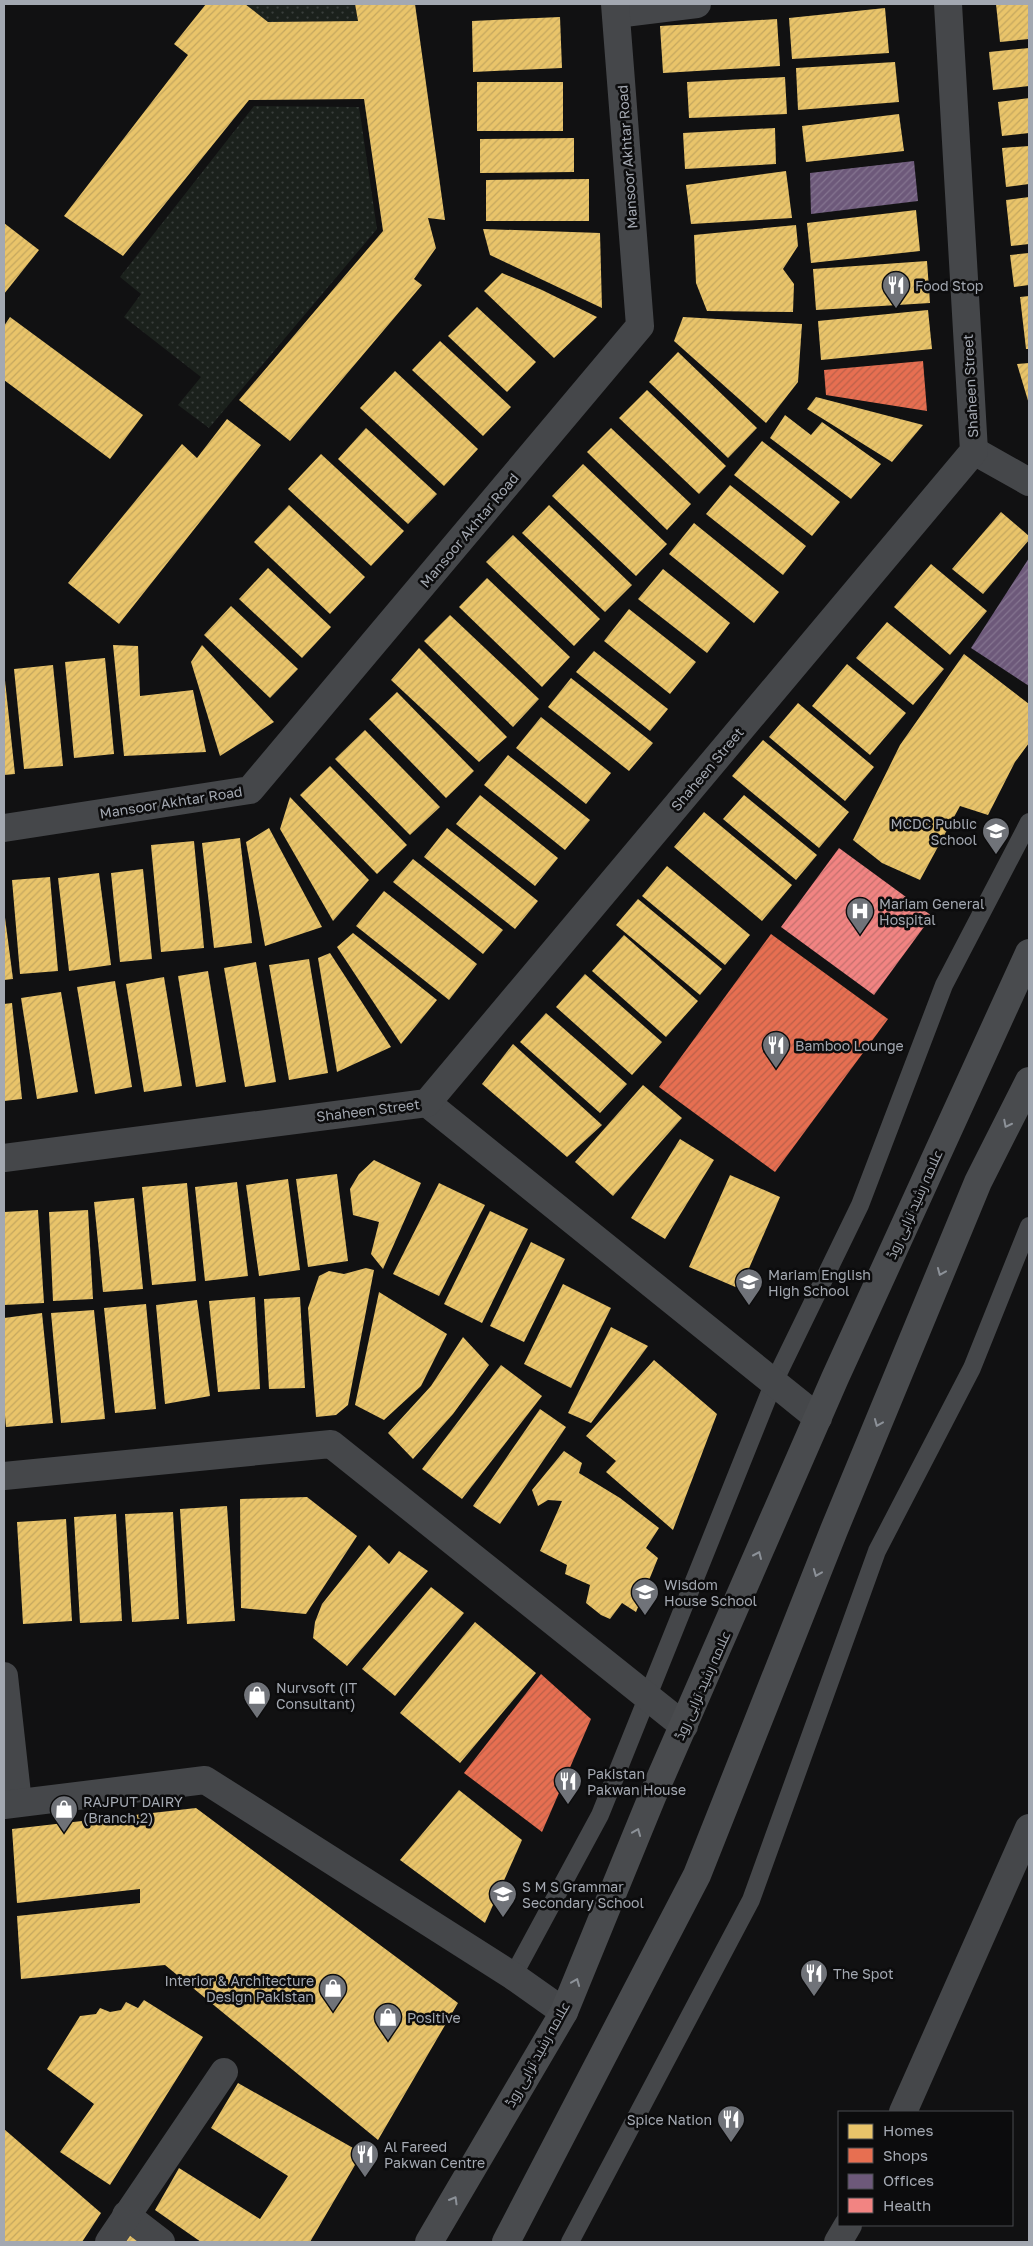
<svg xmlns="http://www.w3.org/2000/svg" width="1033" height="2246" viewBox="0 0 1033 2246" font-family="'Golos Text',Cairo,sans-serif">
	<style>
		.grass { fill: url(#grass-dots) }
		.homes { fill: url(#homes-hatch) }
		.shops { fill: url(#shops-hatch) }
		.offices { fill: url(#offices-hatch) }
		.health { fill: url(#health-hatch) }
		.lines { fill: none; stroke-linecap: round; stroke-linejoin: round }
		.lane { stroke: #45474a; stroke-width: 18 }
		.street { stroke: #45474a; stroke-width: 28 }
		.secondary { stroke: #494b4e; stroke-width: 28 }
		.oneway { stroke: #8c9198 }
		.labels { text-anchor: middle; dominant-baseline: central; stroke-width: 5; stroke-linejoin: round; paint-order: stroke }
		.street-label { font-size: 14px; fill: #a3a8b1; stroke: #0c0c0d }
		.poi-label { font-size: 14px; fill: #a3a8b1; stroke: #0c0c0d; text-anchor: start }
	</style>
	<defs>
		<pattern id="grass-dots" width="8" height="8" patternUnits="userSpaceOnUse" patternTransform="scale(1.25)"><rect width="8" height="8" fill="#1b211c"/><path d="M2 2h.1M6 6h.1" fill="none" stroke="#393e3b" stroke-width="1.8" stroke-linecap="round"/></pattern>
		<pattern id="homes-hatch" width="6" height="6" patternUnits="userSpaceOnUse" patternTransform="scale(1.25)"><rect width="6" height="6" fill="#e9c46a"/><path d="M-1 1l2-2M0 6l6-6M5 7l2-2" fill="none" stroke="#c4a75f"/></pattern>
		<pattern id="shops-hatch" width="6" height="6" patternUnits="userSpaceOnUse" patternTransform="scale(1.25)"><rect width="6" height="6" fill="#e76f51"/><path d="M-1 1l2-2M0 6l6-6M5 7l2-2" fill="none" stroke="#ba604a"/></pattern>
		<pattern id="offices-hatch" width="6" height="6" patternUnits="userSpaceOnUse" patternTransform="scale(1.25)"><rect width="6" height="6" fill="#6d597a"/><path d="M-1 1l2-2M0 6l6-6M5 7l2-2" fill="none" stroke="#857590"/></pattern>
		<pattern id="health-hatch" width="6" height="6" patternUnits="userSpaceOnUse" patternTransform="scale(1.25)"><rect width="6" height="6" fill="#f28482"/><path d="M-1 1l2-2M0 6l6-6M5 7l2-2" fill="none" stroke="#c2706f"/></pattern>
	</defs>
	<rect width="100%" height="100%" fill="#111112"/>
	<!-- grass -->
	<g class="grass">
		<path d="M245,4H355L358,21L268,22Z"/>
		<path d="M254,106L359,107L377,229L209,428L178,405L201,377L124,317L141,294L120,277Z"/>
	</g>
	<!-- homes -->
	<g class="homes">
		<path d="M206,4H245L268,22L358,21L355,4H415L445,220L428,218L436,248L414,279L422,285L290,441L239,400L383,231L364,99L249,100L123,256L64,216L188,55L174,44Z"/>
		<path d="M996,4H1029V39L1000,42Z"/>
		<path d="M885,8L889,53L792,59L789,18Z"/>
		<path d="M560,17L562,68L473,72L472,21Z"/>
		<path d="M777,19L780,66L663,73L660,26Z"/>
		<path d="M1029,48V86L993,90L989,52Z"/>
		<path d="M895,62L899,102L798,110L796,68Z"/>
		<path d="M785,77L787,114L689,118L687,82Z"/>
		<rect x="477" y="82" width="86" height="49"/>
		<path d="M1029,98V133L1002,136L998,102Z"/>
		<path d="M899,114L904,151L806,162L802,126Z"/>
		<path d="M775,128L776,164L685,169L683,133Z"/>
		<path d="M574,138V172L480,173V139Z"/>
		<path d="M1029,146V184L1006,187L1002,148Z"/>
		<path d="M786,171L792,218L691,224L686,185Z"/>
		<path d="M589,179V221H486V180Z"/>
		<path d="M1029,197V244L1011,246L1006,200Z"/>
		<path d="M916,210L920,251L811,263L807,223Z"/>
		<path d="M4,223L39,250L4,294Z"/>
		<path d="M796,225L798,246L783,269L794,284L793,312L707,311L696,283L694,235Z"/>
		<path d="M483,229L600,233L602,308L490,255Z"/>
		<path d="M1029,253V285L1014,287L1010,255Z"/>
		<path d="M927,261L930,303L816,310L813,269Z"/>
		<path d="M502,273L542,290L597,317L554,358L484,291Z"/>
		<path d="M1029,296V349H1026L1020,297Z"/>
		<path d="M477,307L536,362L507,392L448,336Z"/>
		<path d="M928,310L932,349L821,360L818,321Z"/>
		<path d="M10,317L143,415L110,459L4,380V326Z"/>
		<path d="M683,317L802,324L798,382L766,423L674,341Z"/>
		<path d="M440,341L511,407L483,436L412,370Z"/>
		<path d="M678,352L757,428L728,458L649,382Z"/>
		<path d="M1029,363V404L1017,364Z"/>
		<path d="M395,371L478,449L444,486L360,408Z"/>
		<path d="M647,390L726,466L699,494L619,418Z"/>
		<path d="M816,397L923,425L892,462L807,409Z"/>
		<path d="M785,415L811,435L822,422L881,464L851,499L770,438Z"/>
		<path d="M227,419L261,445L119,624L68,583L182,444L197,458Z"/>
		<path d="M366,428L437,494L408,524L338,459Z"/>
		<path d="M611,428L691,504L667,530L587,452Z"/>
		<path d="M762,441L840,502L812,536L734,475Z"/>
		<path d="M321,454L404,531L371,566L288,489Z"/>
		<path d="M583,464L667,544L636,576L552,496Z"/>
		<path d="M730,485L806,546L783,575L706,514Z"/>
		<path d="M289,505L365,577L330,614L254,542Z"/>
		<path d="M549,505L632,585L605,612L522,533Z"/>
		<path d="M1001,512L1029,536V540L983,594L952,569Z"/>
		<path d="M694,523L779,592L754,623L669,554Z"/>
		<path d="M513,535L600,619L574,646L486,562Z"/>
		<path d="M931,564L987,611L950,655L894,607Z"/>
		<path d="M268,568L331,627L302,658L239,599Z"/>
		<path d="M663,569L730,623L707,653L638,599Z"/>
		<path d="M487,578L570,657L542,687L459,607Z"/>
		<path d="M231,606L298,669L270,698L204,635Z"/>
		<path d="M629,609L696,662L670,694L604,641Z"/>
		<path d="M450,615L539,699L513,727L424,641Z"/>
		<path d="M887,622L944,669L913,705L856,658Z"/>
		<path d="M113,645L138,646L140,696L193,690L206,752L124,756Z"/>
		<path d="M202,645L274,722L220,756L191,662Z"/>
		<path d="M419,648L507,737L479,762L391,680Z"/>
		<path d="M594,651L668,709L650,731L576,672Z"/>
		<path d="M964,654L1029,704V743L1015,762L988,815L960,806L920,880L882,863L853,840L900,745Z"/>
		<path d="M105,658L114,754L74,758L65,662Z"/>
		<path d="M847,664L906,713L870,755L812,706Z"/>
		<path d="M53,665L63,766L24,769L14,669Z"/>
		<path d="M4,671L15,774L4,775Z"/>
		<path d="M571,678L653,743L629,771L548,707Z"/>
		<path d="M397,692L474,771L446,798L369,719Z"/>
		<path d="M798,703L874,767L845,801L769,737Z"/>
		<path d="M541,717L611,773L586,804L516,748Z"/>
		<path d="M365,730L440,807L410,835L335,759Z"/>
		<path d="M763,740L849,812L819,848L732,776Z"/>
		<path d="M508,755L590,820L565,850L484,785Z"/>
		<path d="M330,766L407,845L377,874L300,795Z"/>
		<path d="M480,795L558,858L535,886L456,824Z"/>
		<path d="M744,795L817,855L796,880L723,819Z"/>
		<path d="M290,797L369,880L333,921L280,829Z"/>
		<path d="M704,812L792,885L762,921L674,847Z"/>
		<path d="M269,828L322,927L265,946L246,842Z"/>
		<path d="M447,828L538,901L515,929L424,857Z"/>
		<path d="M240,838L252,943L214,948L202,843Z"/>
		<path d="M194,841L204,948L161,952L151,845Z"/>
		<path d="M413,859L503,930L483,954L393,882Z"/>
		<path d="M667,866L750,935L725,965L642,896Z"/>
		<path d="M143,869L152,959L120,962L111,873Z"/>
		<path d="M99,873L111,965L69,971L58,878Z"/>
		<path d="M50,877L58,971L20,974L12,880Z"/>
		<path d="M384,891L477,964L449,1000L356,926Z"/>
		<path d="M638,899L722,969L700,995L616,925Z"/>
		<path d="M4,910L13,979L4,980Z"/>
		<path d="M353,933L437,1000L401,1044L337,947Z"/>
		<path d="M624,935L698,1001L666,1037L592,971Z"/>
		<path d="M330,953L391,1047L337,1072L318,958Z"/>
		<path d="M309,959L328,1073L289,1080L269,965Z"/>
		<path d="M256,962L276,1082L245,1087L224,968Z"/>
		<path d="M208,971L226,1082L196,1087L178,976Z"/>
		<path d="M585,974L662,1042L632,1075L556,1007Z"/>
		<path d="M164,977L182,1086L144,1092L126,984Z"/>
		<path d="M115,981L132,1087L95,1094L77,987Z"/>
		<path d="M61,992L78,1092L37,1099L21,998Z"/>
		<path d="M12,1003L22,1099L4,1101V1004Z"/>
		<path d="M546,1013L627,1084L600,1113L520,1042Z"/>
		<path d="M513,1044L602,1125L567,1157L482,1084Z"/>
		<path d="M643,1085L682,1118L613,1196L575,1162Z"/>
		<path d="M680,1139L714,1160L665,1239L631,1218Z"/>
		<path d="M374,1160L421,1183L383,1269L371,1254L379,1222L353,1215L350,1189L359,1174Z"/>
		<path d="M337,1174L348,1261L308,1267L296,1179Z"/>
		<path d="M730,1175L780,1197L740,1289L689,1267Z"/>
		<path d="M288,1179L300,1270L259,1276L246,1185Z"/>
		<path d="M237,1182L248,1276L205,1281L195,1187Z"/>
		<path d="M187,1183L196,1281L152,1285L142,1187Z"/>
		<path d="M439,1183L485,1205L439,1296L393,1274Z"/>
		<path d="M134,1198L143,1289L103,1292L94,1202Z"/>
		<path d="M38,1210L44,1303L4,1305V1212Z"/>
		<path d="M88,1210L93,1299L53,1301L49,1212Z"/>
		<path d="M490,1211L528,1229L482,1323L444,1304Z"/>
		<path d="M531,1242L565,1259L524,1342L490,1326Z"/>
		<path d="M366,1268L374,1270L348,1405L336,1415L316,1417L308,1308L319,1276L329,1271L344,1274Z"/>
		<path d="M563,1284L611,1308L571,1388L524,1364Z"/>
		<path d="M379,1292L447,1334L421,1386L384,1420L355,1405Z"/>
		<path d="M255,1297L260,1389L218,1392L209,1301Z"/>
		<path d="M300,1297L305,1388L269,1389L264,1299Z"/>
		<path d="M197,1300L210,1396L165,1404L156,1305Z"/>
		<path d="M146,1304L156,1409L115,1413L104,1308Z"/>
		<path d="M94,1310L105,1419L61,1423L51,1313Z"/>
		<path d="M42,1313L53,1423L6,1427L4,1404V1318Z"/>
		<path d="M611,1327L648,1346L591,1423L568,1413Z"/>
		<path d="M463,1337L489,1365L453,1414L413,1459L388,1433L431,1386Z"/>
		<path d="M654,1360L717,1414L673,1530L606,1472L616,1461L586,1436Z"/>
		<path d="M501,1365L542,1396L462,1499L422,1469Z"/>
		<path d="M540,1409L566,1427L500,1524L473,1506Z"/>
		<path d="M564,1451L582,1463L579,1473L620,1498L659,1528L646,1548L658,1558L636,1612L622,1603L610,1619L601,1615L586,1603L590,1585L565,1574L567,1565L540,1551L562,1501L548,1500L538,1506L532,1490Z"/>
		<path d="M307,1497L357,1536L306,1614L241,1608L240,1499Z"/>
		<path d="M227,1506L235,1621L187,1624L180,1509Z"/>
		<path d="M173,1512L179,1619L132,1622L125,1514Z"/>
		<path d="M116,1514L122,1621L80,1623L74,1517Z"/>
		<path d="M66,1519L72,1621L23,1624L17,1522Z"/>
		<path d="M369,1545L389,1564L399,1551L428,1571L347,1666L313,1638L315,1622L322,1604Z"/>
		<path d="M431,1587L464,1613L395,1696L362,1669Z"/>
		<path d="M475,1622L536,1673L460,1763L400,1713Z"/>
		<path d="M459,1790L522,1840L485,1923L400,1860Z"/>
		<path d="M196,1808L458,2003L378,2140L165,1965L21,1979L17,1916L140,1903V1889L17,1903L12,1829Z"/>
		<path d="M144,2000L203,2037L110,2185L60,2152L94,2104L47,2069L80,2016L96,2014L100,2008L110,2012L121,2010L126,2002L138,2008Z"/>
		<path d="M238,2083L362,2153L310,2242H201L155,2210L179,2168L260,2219L288,2176L211,2128Z"/>
		<path d="M4,2129L101,2213L82,2242H4Z"/>
		<path d="M134,2229L152,2242H125Z"/>
	</g>
	<!-- shops -->
	<g class="shops">
		<path d="M923,361L927,411L826,395L824,370Z"/>
		<path d="M771,934L888,1019L775,1172L659,1087Z"/>
		<path d="M541,1674L591,1719L542,1832L464,1773Z"/>
	</g>
	<!-- offices -->
	<g class="offices">
		<path d="M914,161L918,201L811,214L810,173Z"/>
		<path d="M1029,558V686L971,648Z"/>
	</g>
	<!-- health -->
	<path class="health" d="M839,848L932,916L874,995L781,927Z"/>
	<g class="lines">
		<!-- lane -->
		<g class="lane">
			<path d="M513,1976L600,1815L774,1382L860,1205L944,985L1029,822"/>
			<path d="M570,2242L751,1900L877,1551L972,1368L1029,1226"/>
		</g>
		<!-- street -->
		<g class="street">
			<path d="M616,14L697,4"/>
			<path d="M974,451L1029,482"/>
			<path d="M4,828L250,790L640,326L615,4"/>
			<path d="M427,1103L818,1418"/>
			<path d="M4,1158L427,1103L974,451L948,4"/>
			<path d="M4,1476L331,1444L684,1726"/>
			<path d="M4,1676L18,1803"/>
			<path d="M4,1805L205,1780L513,1976L564,2012"/>
			<path d="M903,2112L1029,1828"/>
			<path d="M126,2215L161,2242"/>
			<path d="M109,2242L224,2072"/>
			<path d="M838,2242L848,2225"/>
		</g>
		<!-- secondary -->
		<g class="secondary">
			<path d="M429,2242L564,2012L652,1797L835,1378L1029,953"/>
			<path d="M506,2242L697,1875L834,1530L978,1182L1029,1081"/>
		</g>
	</g>
	<!-- one-way arrows -->
	<defs><path id="oneway-chevron" d="M-2-3.5L2.5 0L-2 3.5" fill="none" stroke-width="1.6" stroke-linecap="round" stroke-linejoin="round" transform="scale(1.25)"/></defs>
	<g class="oneway">
		<use href="#oneway-chevron" transform="translate(1007 1124) rotate(117)"/>
		<use href="#oneway-chevron" transform="translate(941 1272) rotate(113)"/>
		<use href="#oneway-chevron" transform="translate(878 1423) rotate(113)"/>
		<use href="#oneway-chevron" transform="translate(758 1555) rotate(-66)"/>
		<use href="#oneway-chevron" transform="translate(817 1573) rotate(112)"/>
		<use href="#oneway-chevron" transform="translate(637 1832) rotate(-68)"/>
		<use href="#oneway-chevron" transform="translate(576 1982) rotate(-68)"/>
		<use href="#oneway-chevron" transform="translate(454 2200) rotate(-60)"/>
	</g>
	<!-- icons -->
	<defs>
		<g id="restaurant-pin" transform="scale(1.4375)"><path d="M0 17L-7.5 6A9.5 9.5 0 1 1 7.5 6Z" fill="#707379" stroke="#0c0c0d"/><path d="M-5-6h1v4h1v-4h1v4h1v-4h1v5L-1.5 .5V6h-2V.5L-5-1ZM5-6V6H3V1.5H1.5Q1.5-4 5-6Z" fill="#fff"/></g>
		<g id="school-pin" transform="scale(1.4375)"><path d="M0 17L-7.5 6A9.5 9.5 0 1 1 7.5 6Z" fill="#707379" stroke="#0c0c0d"/><path d="M0-5L7-2L0 1L-7-2ZM-4 1L0 2.5L4 1V4Q0 6-4 4Z" fill="#fff"/></g>
		<g id="hospital-pin" transform="scale(1.4375)"><path d="M0 17L-7.5 6A9.5 9.5 0 1 1 7.5 6Z" fill="#707379" stroke="#0c0c0d"/><path d="M-5-5h3v3.5h4V-5h3V5h-3V1.5h-4V5h-3Z" fill="#fff"/></g>
		<g id="shop-pin" transform="scale(1.4375)"><path d="M0 17L-7.5 6A9.5 9.5 0 1 1 7.5 6Z" fill="#707379" stroke="#0c0c0d"/><path d="M-5-2.5h2.3a2.7 3.5 0 0 1 5.4 0H5L5.5 6h-11ZM-1.5-2.5h3a1.5 2.3 0 0 0-3 0Z" fill="#fff"/></g>
	</defs>
	<g fill-rule="evenodd">
		<use href="#restaurant-pin" x="896" y="285"/>
		<use href="#school-pin" x="996" y="831"/>
		<use href="#hospital-pin" x="860" y="911"/>
		<use href="#restaurant-pin" x="776" y="1045"/>
		<use href="#school-pin" x="749" y="1282"/>
		<use href="#school-pin" x="645" y="1592"/>
		<use href="#shop-pin" x="257" y="1695"/>
		<use href="#restaurant-pin" x="568" y="1781"/>
		<use href="#shop-pin" x="64" y="1809"/>
		<use href="#school-pin" x="503" y="1894"/>
		<use href="#restaurant-pin" x="814" y="1973"/>
		<use href="#shop-pin" x="333" y="1988"/>
		<use href="#shop-pin" x="388" y="2017"/>
		<use href="#restaurant-pin" x="731" y="2119"/>
		<use href="#restaurant-pin" x="365" y="2154"/>
	</g>
	<g class="labels">
		<!-- street labels -->
		<g class="street-label">
			<text transform="translate(627 157) rotate(-94)">Mansoor Akhtar Road</text>
			<text transform="translate(970 386) rotate(-93)">Shaheen Street</text>
			<text transform="translate(469 530) rotate(-50)">Mansoor Akhtar Road</text>
			<text transform="translate(707 769) rotate(-50)">Shaheen Street</text>
			<text transform="translate(171 802) rotate(-9)">Mansoor Akhtar Road</text>
			<text transform="translate(368 1110) rotate(-7)">Shaheen Street</text>
			<text transform="translate(914 1204) rotate(-66)">علامہ رشید ترابی روڈ</text>
			<text transform="translate(702 1685) rotate(-66)">علامہ رشید ترابی روڈ</text>
			<text transform="translate(537 2054) rotate(-61)">علامہ رشید ترابی روڈ</text>
		</g>
		<!-- poi labels -->
		<g class="poi-label">
			<text x="915" y="285">Food Stop</text>
			<text x="977" y="823" text-anchor="end">MCDC Public<tspan x="977" dy="16">School</tspan></text>
			<text x="879" y="903">Mariam General<tspan x="879" dy="16">Hospital</tspan></text>
			<text x="795" y="1045">Bamboo Lounge</text>
			<text x="768" y="1274">Mariam English<tspan x="768" dy="16">High School</tspan></text>
			<text x="664" y="1584">Wisdom<tspan x="664" dy="16">House School</tspan></text>
			<text x="276" y="1687">Nurvsoft (IT<tspan x="276" dy="16">Consultant)</tspan></text>
			<text x="587" y="1773">Pakistan<tspan x="587" dy="16">Pakwan House</tspan></text>
			<text x="83" y="1801">RAJPUT DAIRY<tspan x="83" dy="16">(Branch,2)</tspan></text>
			<text x="522" y="1886">S M S Grammar<tspan x="522" dy="16">Secondary School</tspan></text>
			<text x="833" y="1973">The Spot</text>
			<text x="314" y="1980" text-anchor="end">Interior &amp; Architecture<tspan x="314" dy="16">Design Pakistan</tspan></text>
			<text x="407" y="2017">Positive</text>
			<text x="712" y="2119" text-anchor="end">Spice Nation</text>
			<text x="384" y="2146">Al Fareed<tspan x="384" dy="16">Pakwan Centre</tspan></text>
		</g>
	</g>
	<!-- border -->
	<rect width="1033" height="2246" fill="none" stroke="#a3a8b1" stroke-width="10"/>
	<!-- legend -->
	<rect x="838" y="2111" width="175" height="115" fill="#0c0c0d" stroke="#484a4f"/>
	<rect x="848" y="2124" width="25" height="15" fill="#e9c46a" stroke="#484a4f"/>
	<text x="883" y="2136" font-size="15" fill="#a3a8b1">Homes</text>
	<rect x="848" y="2148" width="25" height="15" fill="#e76f51" stroke="#484a4f"/>
	<text x="883" y="2161" font-size="15" fill="#a3a8b1">Shops</text>
	<rect x="848" y="2174" width="25" height="15" fill="#6d597a" stroke="#484a4f"/>
	<text x="883" y="2186" font-size="15" fill="#a3a8b1">Offices</text>
	<rect x="848" y="2198" width="25" height="15" fill="#f28482" stroke="#484a4f"/>
	<text x="883" y="2211" font-size="15" fill="#a3a8b1">Health</text>
</svg>
